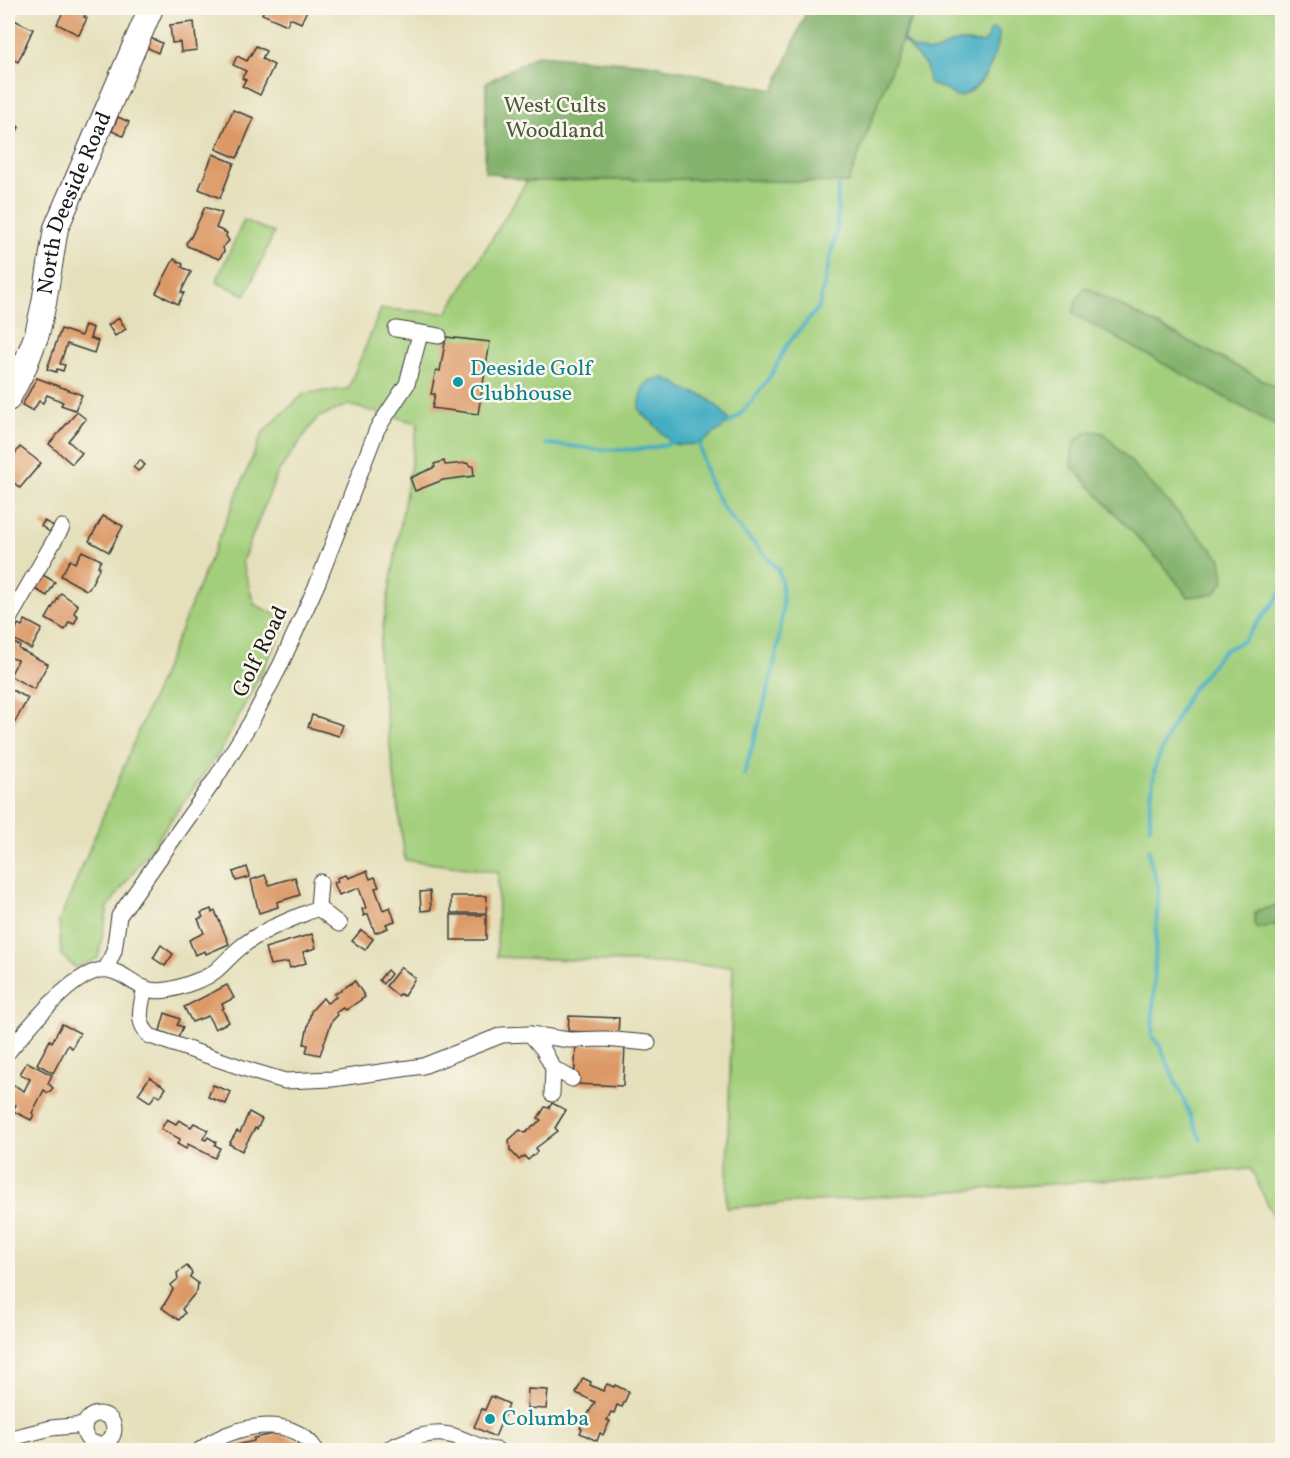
<svg xmlns="http://www.w3.org/2000/svg" width="1290" height="1458" viewBox="0 0 1290 1458" font-family="Vollkorn,serif">
	<style>
		.green { fill: #a3cf7c; stroke: #60764c; stroke-width: 1.5 }
		.forest { fill: #82b26c; stroke: #4f6744; stroke-width: 1.5 }
		.water { fill: #44aec3; stroke: #306570; stroke-width: 1.5 }
		.lines { fill: none; stroke-linecap: round; stroke-linejoin: round }
		.stream { stroke: #44aec3; stroke-width: 4 }
		.building { fill: #dc9865 }
		.minor-casing { stroke: #3a3934; stroke-width: 17 }
		.primary-casing { stroke: #3a3934; stroke-width: 26 }
		.minor { stroke: #fff; stroke-width: 15 }
		.primary { stroke: #fff; stroke-width: 24 }
		.culture-dot { fill: #0f9aa8; stroke: #fbf7ec; stroke-width: 2 }
		.labels { text-anchor: middle; dominant-baseline: central; stroke-width: 5; stroke-linejoin: round; paint-order: stroke }
		.park-label { font-size: 22px; fill: #4b5b3e; stroke: #fbf7ec }
		.street-label { font-size: 22px; fill: #1c1c1c; stroke: #fbf7ec }
		.culture-label { font-size: 22px; fill: #0d838f; stroke: #fbf7ec; text-anchor: start }
	</style>
	<rect width="100%" height="100%" fill="#fbf7ec"/>
	<filter id="ink" filterUnits="userSpaceOnUse"><feTurbulence type="fractalNoise" baseFrequency=".0167" numOctaves="2"/><feDisplacementMap in="SourceGraphic" scale="12" xChannelSelector="R" yChannelSelector="G"/><feConvolveMatrix kernelMatrix="1 2 1 2 8 2 1 2 1" color-interpolation-filters="sRGB"/></filter>
	<filter id="wash" filterUnits="userSpaceOnUse"><feTurbulence type="fractalNoise" baseFrequency=".008" numOctaves="4" result="noise"/><feDisplacementMap in="SourceGraphic" scale="24" xChannelSelector="R" yChannelSelector="G"/><feGaussianBlur stdDeviation="1.35" result="paint"/><feColorMatrix in="noise" values="0 0 0 0 0 0 0 0 0 0 0 0 0 0 0 0 0 1.4 0 .05"/><feComposite in="paint" operator="in"/></filter>
	<g filter="url(#wash)">
		<rect width="100%" height="100%" fill="#e5e0bb"/>
		<!-- green -->
		<g class="green">
			<path d="M914,8H1282V1235L1251,1169L726,1208L733,966L497,957L498,872L405,860L378,655L418,423L348,405L317,418L278,472L242,562L254,604L288,621L220,752L108,907L98,958L76,968L61,955L59,922L263,432L305,393L348,389L381,309L447,313L527,181L707,179L848,183Z"/>
			<path d="M244,220L274,233L246,295L216,282Z"/>
		</g>
		<!-- forest -->
		<g class="forest">
			<path d="M808,8H914L848,183L707,179L527,181L485,172L486,83L537,55L648,64L774,90Z"/>
			<path d="M1085,287L1282,390V429L1073,314L1077,299Z"/>
			<path d="M1090,431L1104,433L1221,559L1224,581L1214,594L1188,597L1165,567L1071,466C1072,447 1072,439 1090,431Z"/>
			<path d="M1282,905V923L1257,929L1254,923L1255,913L1258,910Z"/>
		</g>
		<!-- water -->
		<g class="water">
			<path d="M914,8H916L903,39L913,49C921,48 925,53 932,52C942,51 947,44 955,42C964,40 975,45 985,42L991,30L994,28L999,31C1000,54 981,94 956,97L945,89L932,85L929,82L926,66L902,40Z"/>
			<path d="M665,378C673,381 679,385 686,390C691,393 698,393 704,396C712,401 728,415 729,423L700,444L678,445L671,443L653,423L644,416L639,409L642,390L646,384L651,380Z"/>
		</g>
		<g class="lines">
			<!-- stream -->
			<g class="stream">
				<path d="M729,423L739,416L762,388L773,372L786,346L819,307L837,228L838,187"/>
				<path d="M546,444C584,447 635,456 671,443"/>
				<path d="M700,444C709,507 738,525 778,569C796,615 757,726 744,775"/>
				<path d="M1150,828V806L1155,767L1170,730L1190,692L1222,652L1244,640L1282,592"/>
				<path d="M1149,849L1150,860L1158,886L1152,1037L1160,1046L1201,1140"/>
			</g>
		</g>
		<g id="blocks">
			<!-- building -->
			<g class="building">
				<path d="M58,8H89L84,17L87,18L79,35L57,24L64,10Z"/>
				<path d="M265,8H308L301,23L290,18L287,25L262,14Z"/>
				<path d="M12,19L33,29L18,62L8,57V28Z"/>
				<path d="M194,22L197,50L181,52L180,42L172,43L170,25Z"/>
				<path d="M150,38L162,43L158,53L146,47Z"/>
				<path d="M256,46L266,51L262,59L274,65L260,95L242,86L246,80L242,78L246,71L233,65L237,56L247,61Z"/>
				<path d="M233,110L254,118L237,158L216,149Z"/>
				<path d="M118,117L129,122L123,136L112,131Z"/>
				<path d="M8,121L19,127L8,148Z"/>
				<path d="M213,154L234,163L220,198L199,189Z"/>
				<path d="M205,207L222,213L216,228L227,233L226,236L229,241L223,247L224,251L219,259L187,246L186,243L191,237Z"/>
				<path d="M174,259L183,264L182,267L191,272L181,292L184,293L178,304L156,293Z"/>
				<path d="M119,318L126,329L115,336L108,325Z"/>
				<path d="M85,325L93,328L90,338L98,341L94,353L67,344L60,364L65,365L63,371L57,369L56,372L47,369L61,329L81,336Z"/>
				<path d="M446,337L490,342L478,414L432,408L435,394H431L436,370L440,371Z"/>
				<path d="M37,378L82,395L75,410L61,405L63,402L47,395L43,403L39,401L33,411L22,405Z"/>
				<path d="M77,412L86,419L68,441L82,453L72,464L49,444Z"/>
				<path d="M20,447L41,463L20,488L8,478V463Z"/>
				<path d="M140,460L145,465L138,471L133,467Z"/>
				<path d="M444,461L445,465L467,463L470,466H473L474,476L443,480L415,491L410,478L435,467L434,464Z"/>
				<path d="M103,516L123,526L109,552L89,541Z"/>
				<path d="M44,521L54,526L50,532L41,526Z"/>
				<path d="M82,551L101,560L98,566L100,567L89,589L86,590L61,576L70,560L75,563Z"/>
				<path d="M43,575L55,582L47,596L35,589Z"/>
				<path d="M61,593L78,605L74,613L78,616L74,624L69,622L65,630L46,619Z"/>
				<path d="M25,620L42,629L31,649L13,639L18,624L22,626Z"/>
				<path d="M8,640L20,646L19,649L48,664L34,689L10,676L18,660L8,657Z"/>
				<path d="M8,688L28,698L15,722L8,718Z"/>
				<path d="M312,715L343,725L339,736L308,727Z"/>
				<path d="M247,867L250,877L236,881L233,872Z"/>
				<path d="M367,871L370,879L375,877L379,887L375,888L383,910L390,907L395,921L386,924L388,928L375,933L368,914L364,916L362,909L366,908L359,888L339,895L334,883L338,882L337,878L346,875L348,878Z"/>
				<path d="M265,875L269,885L295,877L300,895L277,902L278,907L259,913L251,880Z"/>
				<path d="M430,891L431,910L421,911L420,892Z"/>
				<path d="M451,896H487L486,913H451Z"/>
				<path d="M211,909L212,913L215,911L229,944L206,954L205,951L195,955L189,940L204,933L198,919L203,917L201,913Z"/>
				<rect x="451" y="915" width="35" height="25"/>
				<path d="M361,930L373,939L365,950L352,941Z"/>
				<path d="M312,934L316,948L303,952L306,963L290,968L288,962L270,965L265,948Z"/>
				<path d="M161,945L173,954L165,966L153,958Z"/>
				<path d="M401,967L415,978L404,996L400,994L398,996L386,986Z"/>
				<path d="M387,970L391,974L383,984L379,980Z"/>
				<path d="M355,981L365,997L346,1010L344,1008L336,1013L338,1015L332,1021L320,1055L306,1052L308,1045L304,1044L311,1011L323,998L327,1003L336,997L334,994Z"/>
				<path d="M227,985L234,998L222,1004L224,1008L222,1009L229,1022L215,1029L208,1016L192,1022L184,1007Z"/>
				<path d="M165,1013L180,1019L177,1025L183,1027L178,1038L160,1031Z"/>
				<path d="M569,1016L619,1018L618,1034L568,1031Z"/>
				<path d="M62,1024L80,1033L72,1048L68,1045L53,1073L37,1064L50,1040L52,1042Z"/>
				<path d="M576,1044L625,1046L623,1086L574,1084Z"/>
				<path d="M27,1062L52,1075L48,1083L53,1088L48,1093L44,1090L32,1113L34,1115L31,1120L13,1111L16,1105L8,1101V1096L14,1085L24,1091L30,1079L20,1074Z"/>
				<path d="M150,1077L166,1088L160,1097L156,1094L150,1102L138,1094Z"/>
				<path d="M213,1085L231,1092L226,1104L208,1097Z"/>
				<path d="M552,1103L566,1110L555,1128L558,1131L536,1148L537,1152L528,1160L524,1156L519,1160L510,1150L509,1140L520,1130L525,1133L541,1120L538,1118L545,1107L549,1108Z"/>
				<path d="M249,1112L262,1119L257,1129L255,1128L242,1151L229,1144L237,1131L240,1133Z"/>
				<path d="M167,1119L176,1124L179,1120L191,1127L194,1123L208,1130L203,1139L206,1140L208,1137L216,1142L215,1145L220,1148L215,1158L188,1144L186,1149L177,1144L180,1139L161,1129Z"/>
				<path d="M187,1266L192,1273L190,1277L198,1283L197,1291L182,1309L185,1313L179,1320L162,1308L173,1290L171,1285L178,1279L177,1273Z"/>
				<path d="M583,1378L591,1382L590,1385L603,1391L607,1384L614,1387L615,1385L629,1392L622,1407L617,1405L614,1413L611,1412L607,1420L610,1421L603,1435L600,1433L597,1441L580,1433L582,1429L580,1428L595,1402L576,1393Z"/>
				<path d="M528,1389L548,1390L546,1409L527,1408Z"/>
				<path d="M491,1396L509,1404L495,1437L474,1427L482,1409L485,1410Z"/>
				<path d="M279,1433L297,1440L303,1450H230L228,1447L254,1441V1438Z"/>
			</g>
		</g>
	</g>
	<g filter="url(#ink)">
		<use href="#blocks" fill-opacity="0" stroke="#3a3934" stroke-width="1.5"/>
		<g class="lines">
			<!-- minor casing -->
			<g class="minor-casing">
				<g id="minor">
					<path d="M396,329L439,336"/>
					<path d="M8,621L62,527"/>
					<path d="M320,882L318,908L339,924"/>
					<path d="M106,969L114,951L119,916L214,781L251,722L280,666L318,582L377,429L407,384L420,334"/>
					<path d="M145,988C141,1006 135,1022 150,1036L255,1072L285,1081L332,1079L423,1066L502,1035L530,1034L569,1040L605,1039L648,1043"/>
					<path d="M530,1034L543,1049L553,1068L552,1094"/>
					<path d="M8,1052C27,1030 76,966 108,970C122,972 131,982 144,988C162,996 185,985 202,979C219,972 227,958 241,947C263,929 292,919 318,908"/>
					<path d="M553,1068L572,1079"/>
					<circle cx="99" cy="1429" r="15"/>
					<path d="M8,1439L51,1428L84,1425"/>
					<path d="M200,1450C230,1426 291,1411 316,1450"/>
					<path d="M385,1450C407,1440 432,1428 457,1437C472,1442 482,1450 497,1450"/>
				</g>
			</g>
			<!-- primary casing -->
			<g class="primary-casing">
				<g id="primary">
					<path id="s1" d="M8,399L24,368L37,334L44,303L56,228L151,8"/>
				</g>
			</g>
			<!-- minor -->
			<use href="#minor" class="minor"/>
			<!-- primary -->
			<use href="#primary" class="primary"/>
		</g>
	</g>
	<!-- markers -->
	<g class="culture-dot">
		<circle cx="458" cy="382" r="6"/>
		<circle cx="490" cy="1419" r="6"/>
	</g>
	<g class="labels">
		<!-- park labels -->
		<g class="park-label">
			<text x="555" y="106">West Cults<tspan x="555" dy="25">Woodland</tspan></text>
		</g>
		<!-- street labels -->
		<g class="street-label">
			<text stroke="none"><textPath href="#s1" startOffset="208">North Deeside Road</textPath></text>
			<text transform="translate(261 652) rotate(-64)">Golf Road</text>
		</g>
		<!-- culture labels -->
		<g class="culture-label">
			<text x="470" y="369">Deeside Golf<tspan x="470" dy="25">Clubhouse</tspan></text>
			<text x="502" y="1419">Columba</text>
		</g>
	</g>
	<!-- margin -->
	<rect width="1290" height="1458" fill="none" stroke="#fbf7ec" stroke-width="30"/>
</svg>
